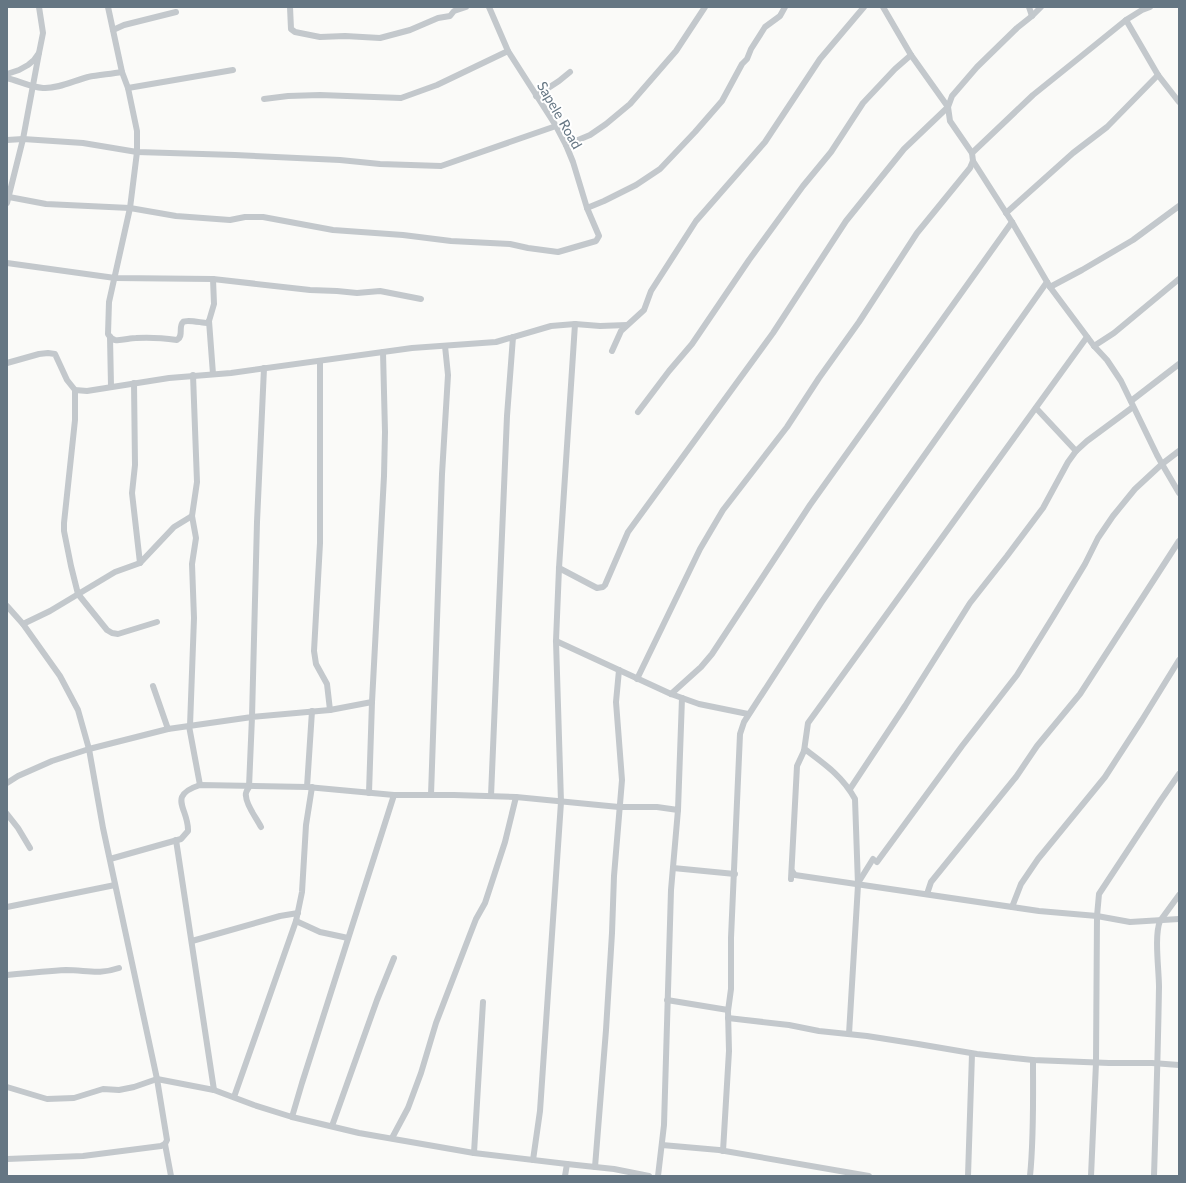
<svg xmlns="http://www.w3.org/2000/svg" width="1186" height="1183" viewBox="0 0 1186 1183" font-family="Lato,sans-serif">
	<style>
		.lines { fill: none; stroke-linecap: round; stroke-linejoin: round }
		.street { stroke: #c3c8cc; stroke-width: 6 }
		.labels { text-anchor: middle; dominant-baseline: central; stroke-width: 4; stroke-linejoin: round; paint-order: stroke }
		.street-label { font-size: 14px; fill: #657683; stroke: #fff }
	</style>
	<rect width="100%" height="100%" fill="#fafaf8"/>
	<g class="lines">
		<!-- street -->
		<g class="street">
			<path d="M108,7L122,72L128,88L137,131V152L130,208L109,302L108,334C110,337 111,339 115,340C121,341 130,338 136,338C150,337 163,338 177,340C184,336 178,327 183,322C187,319 202,323 207,323L209,321L214,304L213,279"/>
			<path d="M290,7L291,29L295,32L320,37L345,36L380,38L410,30L438,18L450,16L454,11L466,7"/>
			<path d="M883,7L911,55L948,107L950,121L972,153"/>
			<path d="M1029,7L1032,16"/>
			<path d="M1126,20L1158,75L1179,102"/>
			<path d="M113,30L124,25L176,12"/>
			<path d="M7,74L19,70L28,65L34,60L39,53L43,33L39,7"/>
			<path d="M7,78C19,81 30,87 43,88C58,89 73,81 88,77C99,75 110,74 122,72"/>
			<path d="M128,88L233,70"/>
			<path d="M536,96L559,81L570,72"/>
			<path d="M264,99L288,96L320,95L401,98L437,85L508,51"/>
			<path d="M7,140L23,139L83,143L137,152L235,155L340,160L380,164L441,166L556,126"/>
			<path d="M566,145L590,135L606,124L630,104L676,51L705,7"/>
			<path d="M9,197L46,204L130,208L176,216L230,220L245,217H263L333,230L403,235L451,241L510,244L528,248L558,252L596,241L599,236L587,208L573,162L566,145L556,126L508,51L489,7"/>
			<path d="M7,203L23,139L39,53"/>
			<path d="M587,208L604,201L636,185L660,169L695,132L722,101L742,64L747,59L751,49L765,27L780,16L785,7"/>
			<path d="M1006,213L1073,153L1107,127L1158,75"/>
			<path d="M7,263L115,278L213,279L310,290L337,291L357,293L380,291L421,299"/>
			<path d="M1050,287L1082,270L1133,240L1179,206"/>
			<path d="M209,321L213,374"/>
			<path d="M110,337L111,386"/>
			<path d="M1094,346L1114,333L1179,279"/>
			<path d="M612,351L621,331L644,310L651,291L696,221L765,142L820,59L864,7"/>
			<path d="M320,361V543L314,651L316,664L327,684L330,710"/>
			<path d="M7,363L39,354L48,353L55,354L67,380L75,390L87,391L169,378L231,373L412,348L496,342L551,326L575,324L600,326L627,325"/>
			<path d="M134,383L135,465L132,493L140,563L174,527L192,516L197,482L193,375"/>
			<path d="M75,390V420L64,523V531L71,566L78,594L107,630L112,633L118,634L157,622"/>
			<path d="M1131,401L1179,364"/>
			<path d="M1036,408L1076,451"/>
			<path d="M638,412L669,371L692,344L749,260L803,186L831,152L863,103L895,69L911,55"/>
			<path d="M1179,451L1162,464L1179,493"/>
			<path d="M559,568L597,588L603,587L605,585L628,532L773,333L846,221L904,149L948,107L952,96L977,67L1017,28L1032,16L1041,7"/>
			<path d="M7,606L23,624L60,676L78,710L89,749L103,828L157,1079L167,1140L165,1144L171,1176"/>
			<path d="M23,624L50,611L115,572L140,563"/>
			<path d="M556,641L671,694L699,704L748,714"/>
			<path d="M637,679L700,549L723,510L787,427L819,378L859,322L917,233L970,168L973,161L972,153L1033,95L1079,58L1126,20L1142,10L1150,7"/>
			<path d="M153,686L168,729"/>
			<path d="M671,694L701,667L712,654L810,505L1012,222"/>
			<path d="M189,726L200,785"/>
			<path d="M190,726L194,618L192,564L196,538L192,516"/>
			<path d="M804,751L806,750C826,765 843,777 855,799L858,885L849,1034"/>
			<path d="M7,783L18,776L52,761L89,749L168,729L252,717L257,522L264,368"/>
			<path d="M307,787L312,711"/>
			<path d="M850,789L905,706L970,603L1007,556L1043,508L1068,462L1076,451L1087,441L1133,407"/>
			<path d="M369,793L372,702"/>
			<path d="M431,795L442,474L448,375L445,346"/>
			<path d="M491,796L507,416L513,337"/>
			<path d="M7,814L18,828L30,848"/>
			<path d="M261,827C257,819 246,805 246,796C245,793 247,790 249,787L252,717L330,710L372,702L384,476L385,432L383,352"/>
			<path d="M176,840L214,1090"/>
			<path d="M110,859L181,839L188,831C189,809 166,796 200,785L307,787L394,795H454L516,797L619,807H657L678,810L682,698"/>
			<path d="M877,862L962,746L1017,675L1053,617L1085,564L1098,538L1113,516L1135,489L1162,464L1157,455L1121,381L1107,360L1094,346L1050,287L1012,222L973,161"/>
			<path d="M673,868L735,874"/>
			<path d="M792,871L795,875L1039,911L1097,916L1130,922L1179,919"/>
			<path d="M791,879L797,766L804,751L808,723L1087,337"/>
			<path d="M858,883L873,859"/>
			<path d="M927,894L931,882L1016,777L1037,746L1080,694L1179,541"/>
			<path d="M7,907L115,885"/>
			<path d="M1012,907L1021,884L1038,859L1105,777L1142,720L1179,660"/>
			<path d="M296,921L320,932L348,938"/>
			<path d="M192,941L280,916L298,913"/>
			<path d="M7,975C27,973 47,971 66,970C86,970 99,975 119,968"/>
			<path d="M667,1000L728,1010V1011"/>
			<path d="M728,1018L789,1025L819,1031L867,1036L918,1044L977,1054L1033,1060L1109,1063H1152L1179,1065"/>
			<path d="M7,1087L47,1099L74,1098L103,1089L119,1090L134,1087L157,1079L214,1090L254,1105L292,1117L359,1133L474,1153L567,1164L565,1176"/>
			<path d="M234,1097L296,921L302,892L306,825L312,787"/>
			<path d="M292,1117L302,1083L394,795"/>
			<path d="M332,1126L377,1000L394,958"/>
			<path d="M392,1138L408,1108L421,1073L436,1023L469,937L476,919L485,903L505,842L516,797"/>
			<path d="M662,1145L719,1150L869,1176"/>
			<path d="M723,1151L729,1051L728,1011L731,989V938L740,734L744,722L821,603L885,511L1047,282"/>
			<path d="M474,1153L483,1002"/>
			<path d="M7,1159L83,1156L161,1146L165,1144"/>
			<path d="M533,1160L540,1111L561,802L556,641L559,568L575,324"/>
			<path d="M567,1164L614,1169L649,1176"/>
			<path d="M595,1167L606,1030L612,933L614,876L622,780L616,702L619,670"/>
			<path d="M658,1176L664,1125L671,890L678,810"/>
			<path d="M968,1176L972,1054"/>
			<path d="M1030,1176C1034,1137 1033,1099 1033,1060"/>
			<path d="M1091,1176L1096,1063L1097,916L1099,894L1161,800L1179,774"/>
			<path d="M1154,1176C1156,1113 1158,1050 1159,987C1159,970 1154,936 1160,921L1179,895"/>
		</g>
	</g>
	<g class="labels">
		<!-- street labels -->
		<g class="street-label">
			<text transform="translate(560 115) rotate(60)">Sapele Road</text>
		</g>
	</g>
	<!-- border -->
	<rect width="1186" height="1183" fill="none" stroke="#657683" stroke-width="16"/>
</svg>
